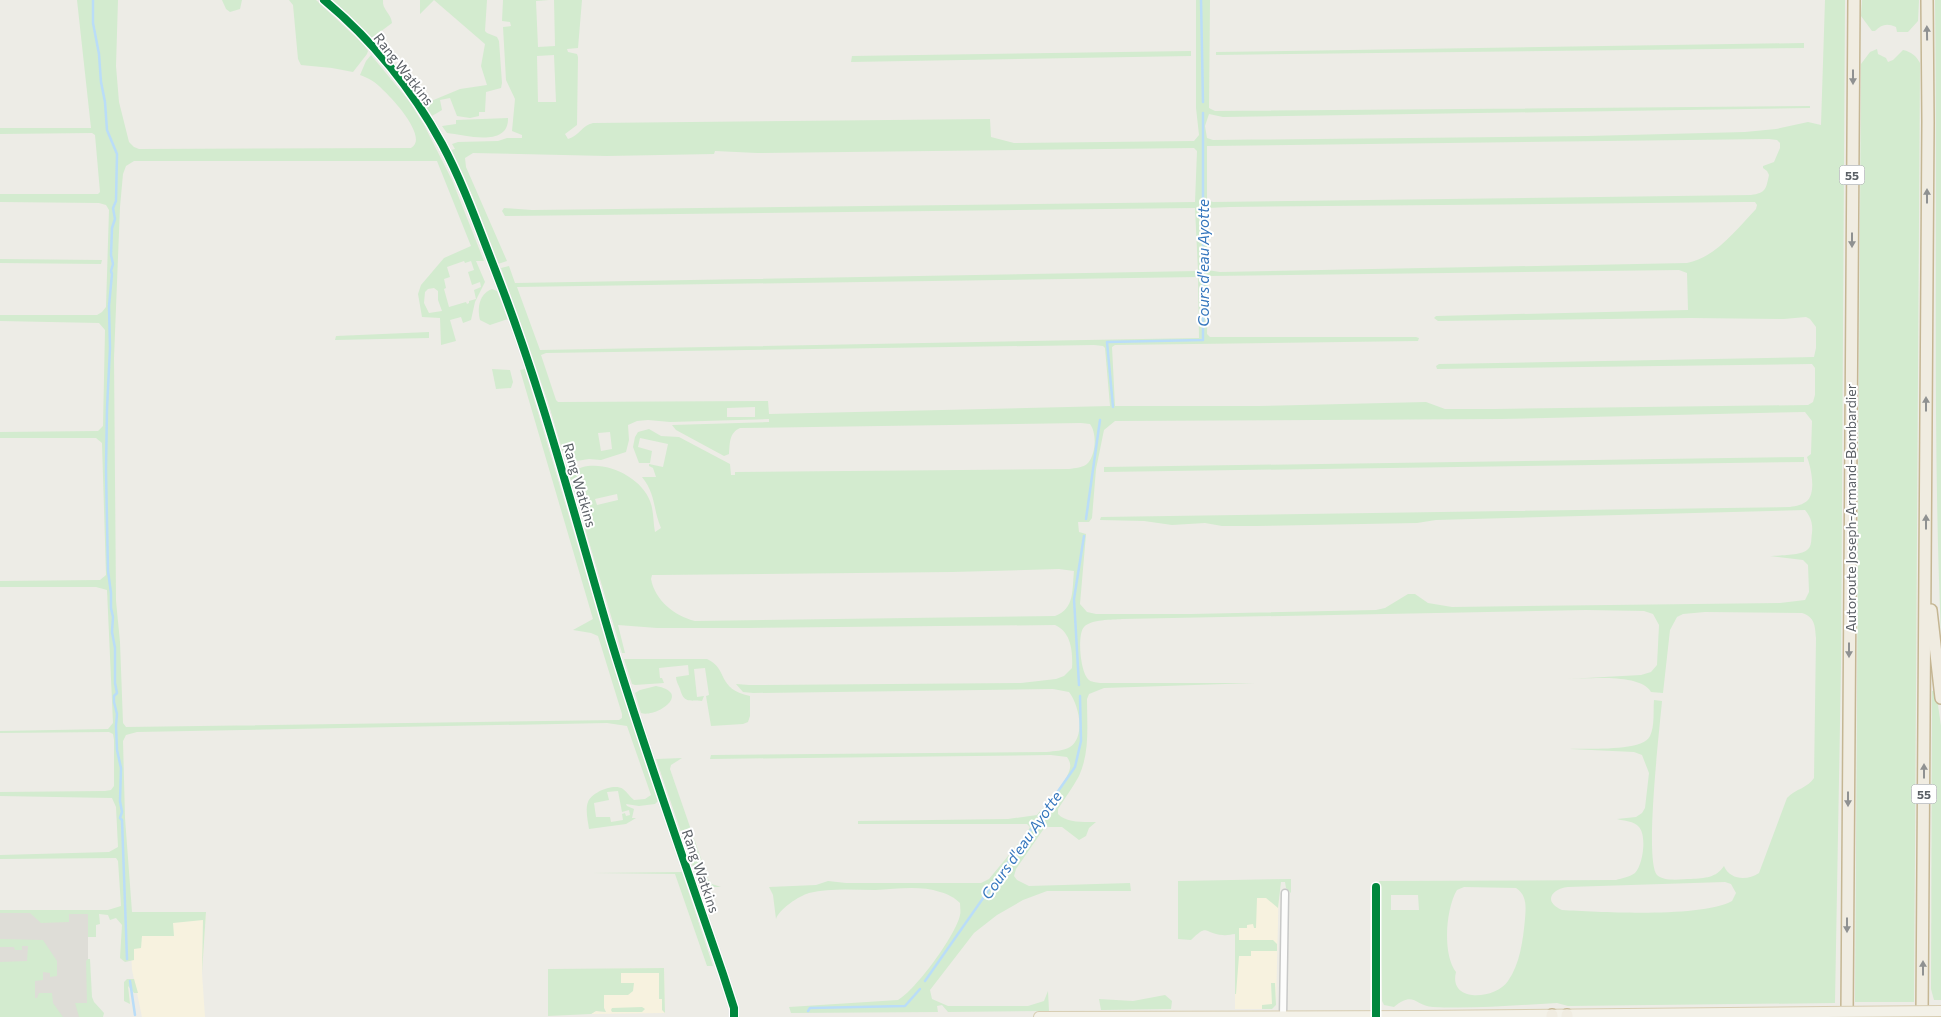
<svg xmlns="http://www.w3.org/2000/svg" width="1941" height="1017" viewBox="0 0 1941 1017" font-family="Commissioner,sans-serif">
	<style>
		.commercial { fill: #f7f2df }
		.industrial { fill: #deddd7 }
		.green { fill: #d3ebcf; fill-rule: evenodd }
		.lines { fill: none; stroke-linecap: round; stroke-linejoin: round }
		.stream { stroke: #baddf8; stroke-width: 2.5 }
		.street-casing { stroke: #c8c9c8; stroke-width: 9 }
		.secondary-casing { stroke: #c8cac8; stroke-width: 11 }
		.primary-casing { stroke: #d7cdb2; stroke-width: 12 }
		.highway-casing { stroke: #c5b693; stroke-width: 14 }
		.street { stroke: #fcfcfb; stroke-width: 6 }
		.secondary { stroke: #fcfcfb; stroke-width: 9 }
		.primary { stroke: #f3f1e8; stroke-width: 10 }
		.highway { stroke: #f0ece1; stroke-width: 11 }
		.primary-bridge-casing { stroke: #d7cdb2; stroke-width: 12; stroke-linecap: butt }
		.primary-bridge { stroke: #f3f1e8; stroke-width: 10 }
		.cycleway-casing { stroke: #fff; stroke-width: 11 }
		.cycleway { stroke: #00873e; stroke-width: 8 }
		.oneway { fill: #8f9191 }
		.labels { text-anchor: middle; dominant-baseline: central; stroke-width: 4; stroke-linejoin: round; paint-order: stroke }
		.shield { fill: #fff; stroke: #8c9094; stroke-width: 1 }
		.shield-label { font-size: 12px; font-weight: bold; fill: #5b6066 }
		.street-label { font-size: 14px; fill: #5b6066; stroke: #fff }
		.water-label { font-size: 15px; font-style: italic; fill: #3576bd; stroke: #fff }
	</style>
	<rect width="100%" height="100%" fill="#edece6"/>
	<!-- commercial -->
	<g class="commercial">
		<path d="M1279,880L1276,1005L1270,1009H1235V934L1239,928H1243V910Z"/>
		<path d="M206,912L202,973L205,1017H142L132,970L129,913Z"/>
		<path d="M664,968L665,1013L591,1014L596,1011L606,1012L604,1008L603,969Z"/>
	</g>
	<!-- industrial -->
	<path class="industrial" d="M0,910H88V961L90,1017H0Z"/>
	<!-- green -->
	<g class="green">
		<path d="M77,0H118L116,66L119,102L129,142L134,147L139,149L411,148C429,138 393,99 383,90C377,83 369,78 360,75L366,61L371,55L409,101L424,125L452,180L484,261H476L485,282L475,302L471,320L463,323L461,317L450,320L456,341L441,345L440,318L422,317L418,294L421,285L444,258L471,246L437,161H134L126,166L123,174L120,207L114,358L116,601L120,642L123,723L126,727L619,720L622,718V714L598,636L591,633L573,630L593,619L520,370L525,369L617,677L658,801L655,804L639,806L626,804L627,806L634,809L632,818H636L626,824L589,829C588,821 585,809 588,802C592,792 614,783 623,789C627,792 630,797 634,800L645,799L651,795L627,726L607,723L137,732L126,735L123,741L125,818L132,912H206L202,973L203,920L173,923L174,936H142L141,948L134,949V960L125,962L120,958L122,925L116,918L110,920L108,915L99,914L100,924L96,925V937H88V914H69V922L41,923L30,913H0V910H108L121,906L118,861L116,858L0,859V855L109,852L118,847L116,807L112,798L0,796V792L105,791L111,790L114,786V740L113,734L109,732L0,733V731L108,729L113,723L107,590L96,587H0V581L100,580L106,575L102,443L96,438H0V432L98,431L103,426L105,330L99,323L0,321V315H97L102,312L106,307L109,210L106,205L99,203L0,202V194H98L100,192L95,135L92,133L0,134V128H91ZM464,261L465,263L471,261L474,270L468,272L472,285L480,282L481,287L474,290L476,299L469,301V303L467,304L466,302L449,307L444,289L446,288L444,279L450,277L447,267ZM434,288L438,291V300L442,311L429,313L424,303L425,292L428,289ZM618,791L622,812L629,810L630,815L626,816L625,813L622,814L623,820L611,822L610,817H596L594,803L609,800L607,792Z"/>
		<path d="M222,0H242L240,9L230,12L226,9Z"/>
		<path d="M289,0H316L363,44L368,51L367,54L353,72L332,68L301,65L298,59L293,5Z"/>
		<path d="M332,0H383C382,10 391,13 392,23L372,38Z"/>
		<path d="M420,0H487L485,31L487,33L497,37L499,41L502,83L501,88L486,92L485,112H479V116L470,118L457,116L450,98L440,100L442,110L432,116L424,104L460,89L487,85L481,66L485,44L434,0L420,14Z"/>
		<path d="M503,0H549L536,1L538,47L555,46L554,0H582L578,48L567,49L568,52L577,54L578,57L577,125L565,134L568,139C579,136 582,125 593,123L990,119L991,137L1014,143L1194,141L1199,135L1196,108V0H1210L1209,108L1215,111L1810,106V108L1223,117L1209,114L1205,126L1207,138L1213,140L1587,136L1745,132L1776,129L1808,122L1821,125L1825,0H1845L1841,667L1835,1003L1568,1006L1557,1003C1516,1005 1474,1009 1433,1007C1415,1006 1414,990 1394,1007L1384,1005L1382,1001L1379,881L1616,880C1622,878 1630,877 1635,873C1643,865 1647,836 1639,827C1634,821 1624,821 1617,819L1636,817L1642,813L1645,808L1649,773L1642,755L1634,752L1570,749C1586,748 1643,752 1650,736C1655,726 1653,711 1654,700L1662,701C1660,726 1644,861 1657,875C1664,882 1682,879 1691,879C1705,878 1716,878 1724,866C1730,880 1747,881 1759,873L1787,798C1795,789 1808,788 1814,778L1816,638C1815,626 1815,617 1802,613L1705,612L1683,614L1677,617L1670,630L1663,693L1651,692C1640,673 1588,679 1567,679L1641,675L1651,672L1657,665L1659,625L1653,614L1644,611L1586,610L1122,619C1112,620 1091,619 1084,627C1077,634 1080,673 1089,680C1091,682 1096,682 1100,683H1255L1104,688L1089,694L1087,699C1087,725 1090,752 1079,776C1073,787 1065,798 1058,809V814C1066,823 1084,822 1096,822L1089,828L1086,836L1079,840L1062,827H1045L1016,869L1014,876L1017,880L1029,886L1130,883L1131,891H1047L1023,900L997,915L974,933L930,990L932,999L948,1006H1028L1044,1001L1048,991L1049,1011L948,1012L942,1005L937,1006L938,1012L791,1013L789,1007L898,1000C915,991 956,935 960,915C961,912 960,907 960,903C955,898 948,894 940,892C920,885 896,889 875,890C853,890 830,888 809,893C799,896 779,909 776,919L773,895L769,887L816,885L828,881L846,883H981L989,879L1027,833L1030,827L1027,824H858V821L1008,819L1037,815C1046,804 1068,781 1070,768C1071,764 1069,760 1067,757L1051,755L710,759L711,755L1047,752C1054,751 1064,751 1070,747C1086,736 1079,705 1069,692L1053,689L753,693L743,692L736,684L749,685L1021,683L1056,679L1064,676L1072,668C1073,651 1071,632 1055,625L748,628H657L618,625L625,653H622L570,478L571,475L573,477L572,472C596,455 641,475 650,501C654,511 653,522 655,532L661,528C653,510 656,494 642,477H656L653,468L649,466V464L663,467L668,444L640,438L638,447L652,451L650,463H639L633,447L635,437L638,432L649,429L661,436L679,437L730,464L731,475H735V472L1069,469C1075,468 1083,468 1088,463C1096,454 1097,433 1090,424L1081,423L740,428C729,433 730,443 729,454L724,456L676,430L672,425L769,422V419L670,422L648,420L637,421L628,425L629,440L626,452L601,460L589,459L570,462L568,455H567V460L565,459L548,402L501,268L509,266L515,283L1198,271L1195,208L505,216L502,211L504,208L532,210L1195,202L1197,151L1194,148L757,153L715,151L714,154L607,156L473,153L465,158L466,167L507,261L498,264L469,188L451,150L455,149L452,144L458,142L498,141L507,138H522V135L512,131L515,99L506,80L503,27L511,26L510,22L502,21ZM554,55L556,102H538L537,56ZM1769,139L1777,140L1780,143V148L1774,162L1763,166V168L1767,171L1769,175C1766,189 1766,193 1751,195L1213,202L1207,200V146ZM1745,202H1755L1757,205L1756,209C1737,229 1715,258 1687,263L1220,272L1207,270V208L1230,207ZM1679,270L1687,273L1688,310L1436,316L1434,318L1438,321L1691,318L1784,319L1806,317L1810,319L1816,327V348L1814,357L1439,364L1436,366L1437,369L1812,364L1815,368V395L1813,402L1808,405L1494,409H1445L1426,402L1259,406H1115L1112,347L1115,345L1418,341L1419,338L1416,337H1210L1207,334L1208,276ZM1198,277L1199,338L540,350L517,287ZM1094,345L1103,346L1105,348L1110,406L769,414L768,401L558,402L556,400L541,355L546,353ZM755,407V417H727V408ZM1805,412L1812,421L1811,454L1807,457C1811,467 1816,491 1808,500C1803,505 1796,506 1790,507L1101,517L1100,520L1144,521L1172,525L1205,523L1222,526H1256L1417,523L1436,520L1805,510C1811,517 1813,524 1812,533C1811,538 1812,544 1809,548C1804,556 1779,555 1770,556L1803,560L1808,565L1809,592L1805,600L1780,603L1452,607L1428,603L1415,594H1408L1385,608L1376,610L1191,614H1096L1087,612L1080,604L1086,534L1079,532L1078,522H1089L1092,518L1096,469L1104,430L1115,421L1501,419ZM610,432L612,449L601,451L598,433ZM617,494L618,500L597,505L595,499ZM1059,569L1074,571C1072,589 1075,609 1055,616L695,621C674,616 655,600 651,579L652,575H657L952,572ZM1725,882L1731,884L1736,893L1732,901C1701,918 1600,912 1562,910C1543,902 1551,889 1568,887ZM1464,887L1516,888C1527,895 1526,907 1525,919C1523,940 1520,964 1508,981C1495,1000 1448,1003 1456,972C1442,954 1446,908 1457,890ZM1418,895L1419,910H1391V895Z"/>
		<path d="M1862,0H1919L1918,21L1908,32H1897L1896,27C1887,23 1882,24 1875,31H1872L1861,16Z"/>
		<path d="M1935,0H1941V635C1932,423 1938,212 1935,0Z"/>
		<path d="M1804,43V48L1216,55V52Z"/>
		<path d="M1877,49L1878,54L1886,58L1888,62L1893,60L1903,50C1912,52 1916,56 1920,63L1914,1002H1855L1861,64L1870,52Z"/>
		<path d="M1191,51V56L851,62L852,56Z"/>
		<path d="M508,118C509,148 465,135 447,133L442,126L456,124V120Z"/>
		<path d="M0,259L102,260L101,264L0,263Z"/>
		<path d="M492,289L497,291L508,319L490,325L480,320C477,308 479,294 492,289Z"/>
		<path d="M429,332V338L335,340L336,336Z"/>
		<path d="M492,369L510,370L513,382L511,388L496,389Z"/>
		<path d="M1804,457V462L1104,472V467Z"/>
		<path d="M624,659H707C729,669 716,689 750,696V716L748,722L743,724L711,726L706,696L709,695L705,668L694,669L697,697L704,696L702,701C688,700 684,703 680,689C678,684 676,681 676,677L689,675L688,665L659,668L660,678H662L664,683L635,685L632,684Z"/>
		<path d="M656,686C693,693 656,718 641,713L635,693L640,690Z"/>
		<path d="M1932,691H1936L1941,726V1000H1934L1931,989Z"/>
		<path d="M682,758L671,765L670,769L708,879L712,884L721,887H700L656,759Z"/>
		<path d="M682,872L713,966H707L675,874L592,873Z"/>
		<path d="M1291,879V893L1286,888L1285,882H1281L1278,908L1266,898H1257L1256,928H1254L1253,924L1247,925V928H1239V940H1273L1277,944V951H1251V956H1239L1236,994H1235V934C1231,934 1227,936 1223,935C1204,934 1209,922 1191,940L1178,939V881Z"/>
		<path d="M0,939L43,940L57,961V976L50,977V973L43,972V980L35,981V998H37L39,993H52L53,1003L63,1017H0V962L27,961L28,946H22V950H15L14,947H0Z"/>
		<path d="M88,959H90L92,997L94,1002L104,1013L103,1017H79L75,1003H87L86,961Z"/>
		<path d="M664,968L665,1013L662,1010V999H659V973H621V983H634L633,991L628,995H604V1008L606,1012L596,1011L591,1014L548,1016V969Z"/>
		<path d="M127,979H134L138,993H134L128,986L130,1004L124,1001V982Z"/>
		<path d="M1271,983H1275L1276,1005L1272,1009H1262V1005L1272,1004Z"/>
		<path d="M1165,995L1172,1001L1171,1009L1101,1010L1099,999L1133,1001Z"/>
		<path d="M642,1007L645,1009L642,1012H612L611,1010L612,1008Z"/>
	</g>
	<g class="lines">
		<!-- stream -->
		<g class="stream">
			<path d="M93,0V23L99,54L101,82L105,102L107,130L117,154L116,201L113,208L115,219L112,228L111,255L113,264L111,271L112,274L109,306L110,348L107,409L106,470L108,571L111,593V608L113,617L112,632L115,648V683L117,693L114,696V702L117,714L116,726L117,750L121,768L120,801L122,812L120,818L122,820L127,959"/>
			<path d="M1201,0L1203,102"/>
			<path d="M1113,407L1107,342L1203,340V113"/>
			<path d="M1086,519L1100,420"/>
			<path d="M1079,685L1074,599L1084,536"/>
			<path d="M130,981L135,1015"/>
			<path d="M925,981L1075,767L1081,741L1080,696"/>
			<path d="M808,1011L810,1008L905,1006L920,989"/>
		</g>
		<!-- street casing -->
		<g class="street-casing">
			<g id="street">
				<path d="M1376,887V1016"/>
				<path d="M1283,1016L1285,893"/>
			</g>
		</g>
		<!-- secondary casing -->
		<g class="secondary-casing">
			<path id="secondary" d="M324,0C372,40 412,89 442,144C463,183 478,226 494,267C542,389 574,515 611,640C645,752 685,863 723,974L734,1008V1017"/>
		</g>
		<!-- primary casing -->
		<g class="primary-casing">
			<path id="primary" d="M1039,1017L1419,1016L1825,1012"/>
		</g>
		<!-- highway casing -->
		<g class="highway-casing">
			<g id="highway">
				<path d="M1931,610L1941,698"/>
				<path d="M1552,1015V1017"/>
				<path d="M1567,1015V1017"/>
				<path d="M1847,1017L1854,0"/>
				<path d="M1922,1017L1928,122L1927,0"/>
			</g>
		</g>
		<!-- street -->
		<use href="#street" class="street"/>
		<!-- secondary -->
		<use href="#secondary" class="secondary"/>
		<!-- primary -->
		<use href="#primary" class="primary"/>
		<!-- highway -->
		<use href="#highway" class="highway"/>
		<!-- primary-bridge casing -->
		<g class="primary-bridge-casing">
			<path id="primary-bridge" d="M1825,1012L1941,1011"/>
		</g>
		<!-- primary-bridge -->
		<use href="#primary-bridge" class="primary-bridge"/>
		<!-- cycleway casing -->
		<g class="cycleway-casing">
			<g id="cycleway">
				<path d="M324,0C372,40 412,89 442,144C463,183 478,226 494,267C542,389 574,515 611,640C645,752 685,863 723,974L734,1008V1017"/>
				<path d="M1376,887V1016"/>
			</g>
		</g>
		<!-- cycleway -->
		<use href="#cycleway" class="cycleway"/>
	</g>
	<!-- one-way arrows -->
	<defs><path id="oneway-solid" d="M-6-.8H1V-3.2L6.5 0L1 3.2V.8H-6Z" transform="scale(1.25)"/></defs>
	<g class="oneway">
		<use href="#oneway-solid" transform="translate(1927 33) rotate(-91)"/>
		<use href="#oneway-solid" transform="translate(1853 77) rotate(90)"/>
		<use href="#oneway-solid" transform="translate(1927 196) rotate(-90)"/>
		<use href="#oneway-solid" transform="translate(1852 240) rotate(90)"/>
		<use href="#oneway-solid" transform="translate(1926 404) rotate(-90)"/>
		<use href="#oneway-solid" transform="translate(1926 522) rotate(-90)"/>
		<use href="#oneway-solid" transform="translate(1849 650) rotate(90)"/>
		<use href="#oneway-solid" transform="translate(1924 771) rotate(-90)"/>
		<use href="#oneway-solid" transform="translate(1848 799) rotate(90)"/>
		<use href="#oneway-solid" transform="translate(1847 925) rotate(90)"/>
		<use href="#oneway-solid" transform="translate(1923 968) rotate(-90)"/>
	</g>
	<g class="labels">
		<!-- shield labels -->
		<g class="shield">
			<rect x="1839.5" y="165.5" width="25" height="19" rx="4"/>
			<rect x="1911.5" y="784.5" width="25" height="19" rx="4"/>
		</g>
		<g class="shield-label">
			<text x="1852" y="175">55</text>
			<text x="1924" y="794">55</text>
		</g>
		<!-- street labels -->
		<g class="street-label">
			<text transform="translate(404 69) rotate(52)">Rang Watkins</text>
			<text transform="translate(580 485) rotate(74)">Rang Watkins</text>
			<text transform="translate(1850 508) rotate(-90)">Autoroute Joseph-Armand-Bombardier</text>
			<text transform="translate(701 871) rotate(71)">Rang Watkins</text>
		</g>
		<!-- water labels -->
		<g class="water-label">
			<text transform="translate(1203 263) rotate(-90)">Cours d'eau Ayotte</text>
			<text transform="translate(1021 845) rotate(-55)">Cours d'eau Ayotte</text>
		</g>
	</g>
</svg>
